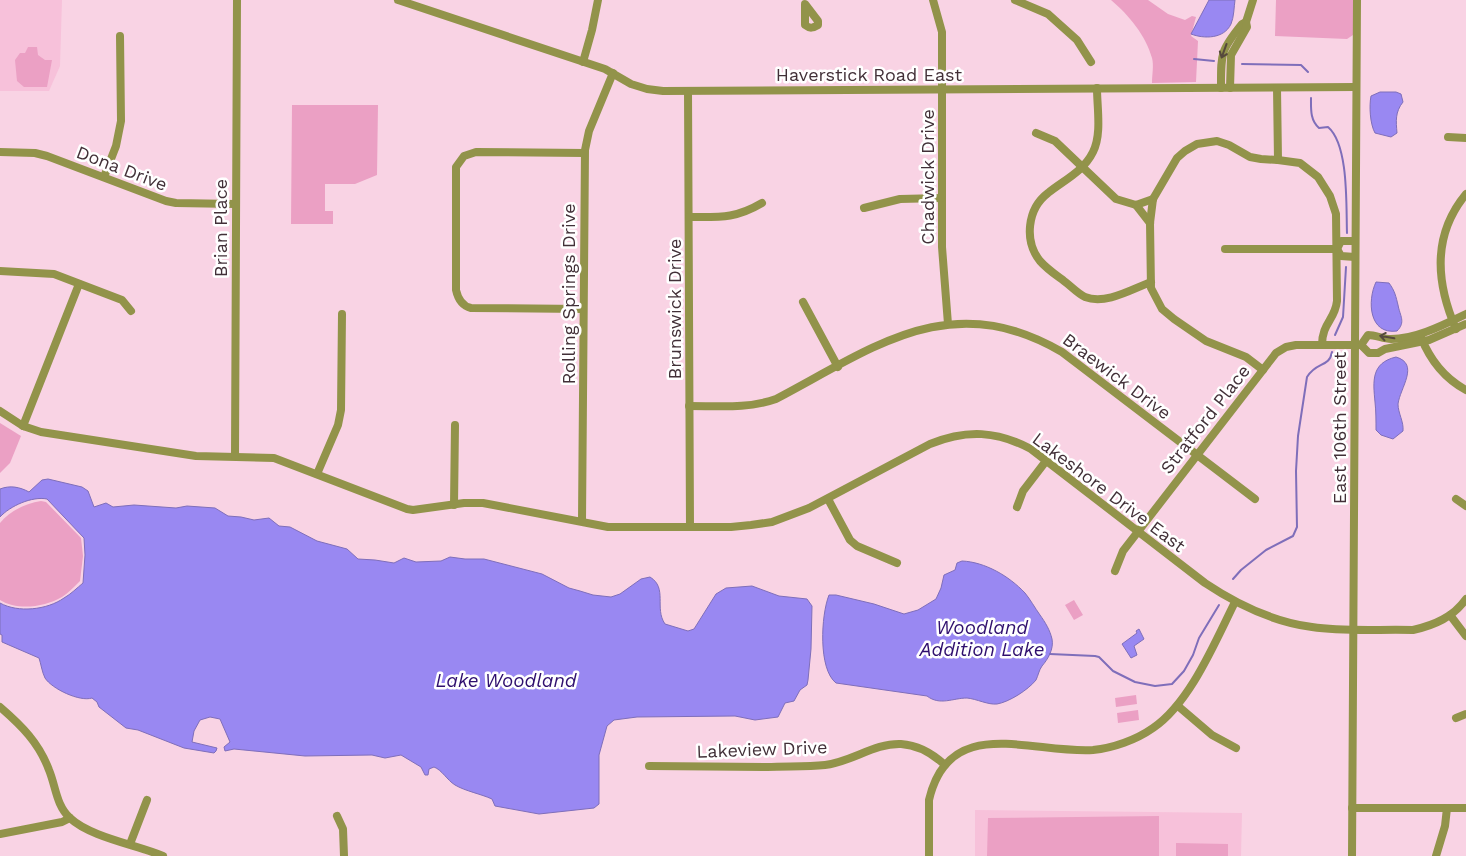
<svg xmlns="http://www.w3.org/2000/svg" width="1466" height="856" viewBox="0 0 1466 856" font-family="'Work Sans',sans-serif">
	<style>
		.built { fill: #f7c1da }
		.green { fill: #eba0c4 }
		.water { fill: #9988f2; stroke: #7f6eba }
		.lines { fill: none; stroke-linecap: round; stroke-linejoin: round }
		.stream { stroke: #7f6eba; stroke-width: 2 }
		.minor { stroke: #92934a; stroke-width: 8 }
		.oneway { stroke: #56493c }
		.labels { text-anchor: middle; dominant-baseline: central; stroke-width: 5; stroke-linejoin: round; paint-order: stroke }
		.street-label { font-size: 18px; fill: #423038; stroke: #fff }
		.water-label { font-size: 19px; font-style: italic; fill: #2f0f6e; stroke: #fff }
	</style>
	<rect width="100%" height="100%" fill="#f9d3e4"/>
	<!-- built -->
	<g class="built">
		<path d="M0,0H62L60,66L49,91H0Z"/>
		<path d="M975,810L1242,813L1241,856H975Z"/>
	</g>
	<!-- green -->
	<g class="green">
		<path d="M1111,0H1148L1168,14L1185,20L1192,16L1196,17L1191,36L1198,41L1196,82L1152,83C1152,75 1154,65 1152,58C1146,36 1129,15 1111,0Z"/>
		<path d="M1276,0H1353V35L1347,39L1275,36Z"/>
		<path d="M28,47H37L38,55L45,60H52L47,87H24L17,81L15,60L20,53H25Z"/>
		<path d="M292,105H378L377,175L355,184H325V211H333V224H291Z"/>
		<path d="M0,423L21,436L10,463L0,473Z"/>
		<path d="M41,501L46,502L81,538L83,556L80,581C74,587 68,593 62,597C45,607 17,611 0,600V523C10,511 26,503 41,501Z"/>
		<path d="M1074,600L1083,615L1074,620L1065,605Z"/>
		<path d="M1136,695L1137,704L1116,707L1115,698Z"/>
		<path d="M1138,710L1139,720L1118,723L1117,713Z"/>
		<path d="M1159,816V856H987L988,818Z"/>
		<path d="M1176,843L1228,844V856H1176Z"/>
	</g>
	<!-- water -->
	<g class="water">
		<path d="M1209,0H1235C1234,7 1234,17 1231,24C1224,39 1204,39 1191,34Z"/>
		<path d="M1380,92H1396L1401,94L1403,102C1395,112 1396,121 1397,133L1391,137L1375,133C1370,124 1369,106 1371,96Z"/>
		<path d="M1376,282L1389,283C1395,291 1396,297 1398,305C1400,316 1406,322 1397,331C1369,335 1367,301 1376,282Z"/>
		<path d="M1396,357C1420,364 1400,388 1398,404C1398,413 1404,422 1403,431L1393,439L1381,435L1376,430C1376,421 1376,411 1375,402C1373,381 1371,363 1396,357Z"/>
		<path d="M48,479L82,487L88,491L94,507L106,503L113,507L134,505L176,508L187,506L215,508L228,516L241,517L254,520L269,518L279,526L290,527L317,541L347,549L358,559L375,560L394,563L404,558L416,562L441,561L450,557L465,559H484L542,574L569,588L580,591L593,595L611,597L620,594L641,579L650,577C668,588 654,608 665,624L688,631L694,629L716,594L726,588L752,586L779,596L807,599L812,606L811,649L808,680L807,685L800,690L794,701L785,703L778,717L755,720L735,716L637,717L614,720L607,726L599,755V804L594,808L539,814L495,806L492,799C481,794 465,791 455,785C447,780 442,770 434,767L429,769L428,775H425L421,767L401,755L385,758L372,755L305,756L234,749L225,751L224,747L230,742L220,719L210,717L200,720L194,731L192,742L217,748L216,751L214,753L184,748L138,730L126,728L99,707L97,702L92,698C80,702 52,689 45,678C42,672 41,664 39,658L2,642V635L0,634V603C18,613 47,610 64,598C71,594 77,588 83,583L85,555L84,538L47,499C32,496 10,506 0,517V489C10,485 20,487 29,492L42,480Z"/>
		<path d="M962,561C985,562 1009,576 1025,593C1030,599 1035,608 1040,615C1045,622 1050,630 1052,639C1054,649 1048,659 1042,666C1039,670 1038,676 1036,680C1028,690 1009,702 997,704C988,705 977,699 967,698C953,698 940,706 927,696L836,683C818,669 821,615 829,595H836L874,604L904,614L918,610L936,599L941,588L944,575L955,570L957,563Z"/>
		<path d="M1139,629L1144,639L1134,646L1137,655L1131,658L1122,644L1137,633L1136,631Z"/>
	</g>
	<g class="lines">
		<!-- stream -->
		<g class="stream">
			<path d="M1194,59L1214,61"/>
			<path d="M1242,64L1301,65L1308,72"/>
			<path d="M1311,98C1311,109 1310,120 1319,128L1328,127C1349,145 1346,206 1347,233"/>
			<path d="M1335,335L1343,317L1346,267"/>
			<path d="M1233,579L1241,570L1266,550L1293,536L1297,527L1296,471L1298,436L1307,377C1317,361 1329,368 1332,352"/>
			<path d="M1050,654L1095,656L1099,657L1113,671L1135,682L1155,686L1172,684L1184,671L1193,655L1199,638L1219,605"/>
		</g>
		<!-- minor -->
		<g class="minor">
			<path d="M398,0L605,69L631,84L647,89L663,91L1356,87"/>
			<path d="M933,0L942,32V247L948,324"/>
			<path d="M1015,0L1048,14L1077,40L1091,62"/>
			<path d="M805,4L818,21V25C813,28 810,29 805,25Z"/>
			<path d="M583,62L592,30L598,0"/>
			<path d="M1097,88C1097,108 1102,134 1093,152C1083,172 1064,180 1048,193C1027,209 1024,241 1040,261C1047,269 1056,275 1064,281C1071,286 1077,293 1085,297C1106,305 1132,289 1151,282"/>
			<path d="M1221,88C1221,54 1220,51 1242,24L1246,22"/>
			<path d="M1230,88L1231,55L1247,27L1246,22L1253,0"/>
			<path d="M1277,88L1278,160"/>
			<path d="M688,91L690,527"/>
			<path d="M1036,133L1055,141L1116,199L1136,205L1153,199"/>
			<path d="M1448,137L1466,138"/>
			<path d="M0,152L35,153L47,156L166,201L176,203L235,204"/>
			<path d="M104,177L116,146L121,121L120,36"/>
			<path d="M1136,205L1150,223"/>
			<path d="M864,208L900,199L941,198"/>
			<path d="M689,217C719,217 735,219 762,203"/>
			<path d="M1225,249H1337"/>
			<path d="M1337,249L1341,256L1355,257"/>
			<path d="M1337,249L1341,241H1355"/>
			<path d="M0,271L54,274L122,300L131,311"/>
			<path d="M803,302L838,367"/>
			<path d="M583,309L471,308C462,306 458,299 456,290V167L464,156L476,152L584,153"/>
			<path d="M1456,329C1436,283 1432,235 1466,194"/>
			<path d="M1421,337C1430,360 1444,378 1466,390"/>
			<path d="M1361,345L1368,335C1376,335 1383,339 1391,339C1416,339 1443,325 1466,314"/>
			<path d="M1263,370L1246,357L1206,341L1174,319L1162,309L1151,288L1150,223L1153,199L1177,158L1185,151L1197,144L1217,141L1229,145L1250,157L1261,159L1278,160L1300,163L1318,177L1330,196L1336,214L1337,301C1335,320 1322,323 1322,345"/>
			<path d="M689,406C719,406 748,409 776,399C875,347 950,287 1062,352L1255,499"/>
			<path d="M0,411L23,426L41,432L196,456L274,458L407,509L413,510L464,503H483L608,527H731L751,525L772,522L809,508L930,444C967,429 997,431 1031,449L1205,583C1238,605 1273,622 1312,627C1345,632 1380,629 1413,630C1435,625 1453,617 1466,599"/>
			<path d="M23,426L79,284"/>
			<path d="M235,456L237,0"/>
			<path d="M317,474L338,425L341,410L342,314"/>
			<path d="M828,499L850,540L857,546L897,563"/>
			<path d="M1456,499L1466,506"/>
			<path d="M454,505L455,425"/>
			<path d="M1017,507L1023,491L1046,461"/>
			<path d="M582,521L585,150L589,131L613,73"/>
			<path d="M1115,571L1123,551L1276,353L1286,347L1296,345H1361L1369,353H1378L1385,349L1429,340L1466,324"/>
			<path d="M1450,615L1466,636"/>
			<path d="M1178,706L1212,735L1236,748"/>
			<path d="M0,707C22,726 39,743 49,770C56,787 56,805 70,818C90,837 137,845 163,856"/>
			<path d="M1456,718L1466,714"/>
			<path d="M649,766C688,766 728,767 767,767C787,766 806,767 825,765C852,762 874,743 901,744C919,745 933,754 945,765"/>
			<path d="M1352,808H1466"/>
			<path d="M337,816L343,829L344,856"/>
			<path d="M0,834L62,822L70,818"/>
			<path d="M130,844L147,800"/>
			<path d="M929,856V800C949,713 1032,754 1093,750C1113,748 1136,740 1153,728C1190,703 1215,642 1235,602"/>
			<path d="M1352,856L1357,0"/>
			<path d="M1436,856L1445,826L1447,808"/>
		</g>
	</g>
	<!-- one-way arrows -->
	<defs><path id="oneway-shaft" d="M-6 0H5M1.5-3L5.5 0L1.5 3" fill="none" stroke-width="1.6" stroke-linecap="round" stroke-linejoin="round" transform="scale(1.25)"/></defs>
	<g class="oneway">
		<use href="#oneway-shaft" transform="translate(1224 51) rotate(110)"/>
		<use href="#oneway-shaft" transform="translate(1387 337) rotate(-170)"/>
	</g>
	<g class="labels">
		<!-- street labels -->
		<g class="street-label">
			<text x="869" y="74">Haverstick Road East</text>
			<text transform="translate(122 168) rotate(21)">Dona Drive</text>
			<text transform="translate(927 177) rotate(-90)">Chadwick Drive</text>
			<text transform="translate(220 228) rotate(-90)">Brian Place</text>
			<text transform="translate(568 294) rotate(-90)">Rolling Springs Drive</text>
			<text transform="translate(674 309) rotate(-90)">Brunswick Drive</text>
			<text transform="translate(1117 376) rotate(37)">Braewick Drive</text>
			<text transform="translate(1205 419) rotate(-52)">Stratford Place</text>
			<text transform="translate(1339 428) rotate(-90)">East 106th Street</text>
			<text transform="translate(1109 492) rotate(37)">Lakeshore Drive East</text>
			<text transform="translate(762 749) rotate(-2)">Lakeview Drive</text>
		</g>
		<!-- water labels -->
		<g class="water-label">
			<text x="982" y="627">Woodland<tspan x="982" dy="22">Addition Lake</tspan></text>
			<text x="506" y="680">Lake Woodland</text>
		</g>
	</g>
</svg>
